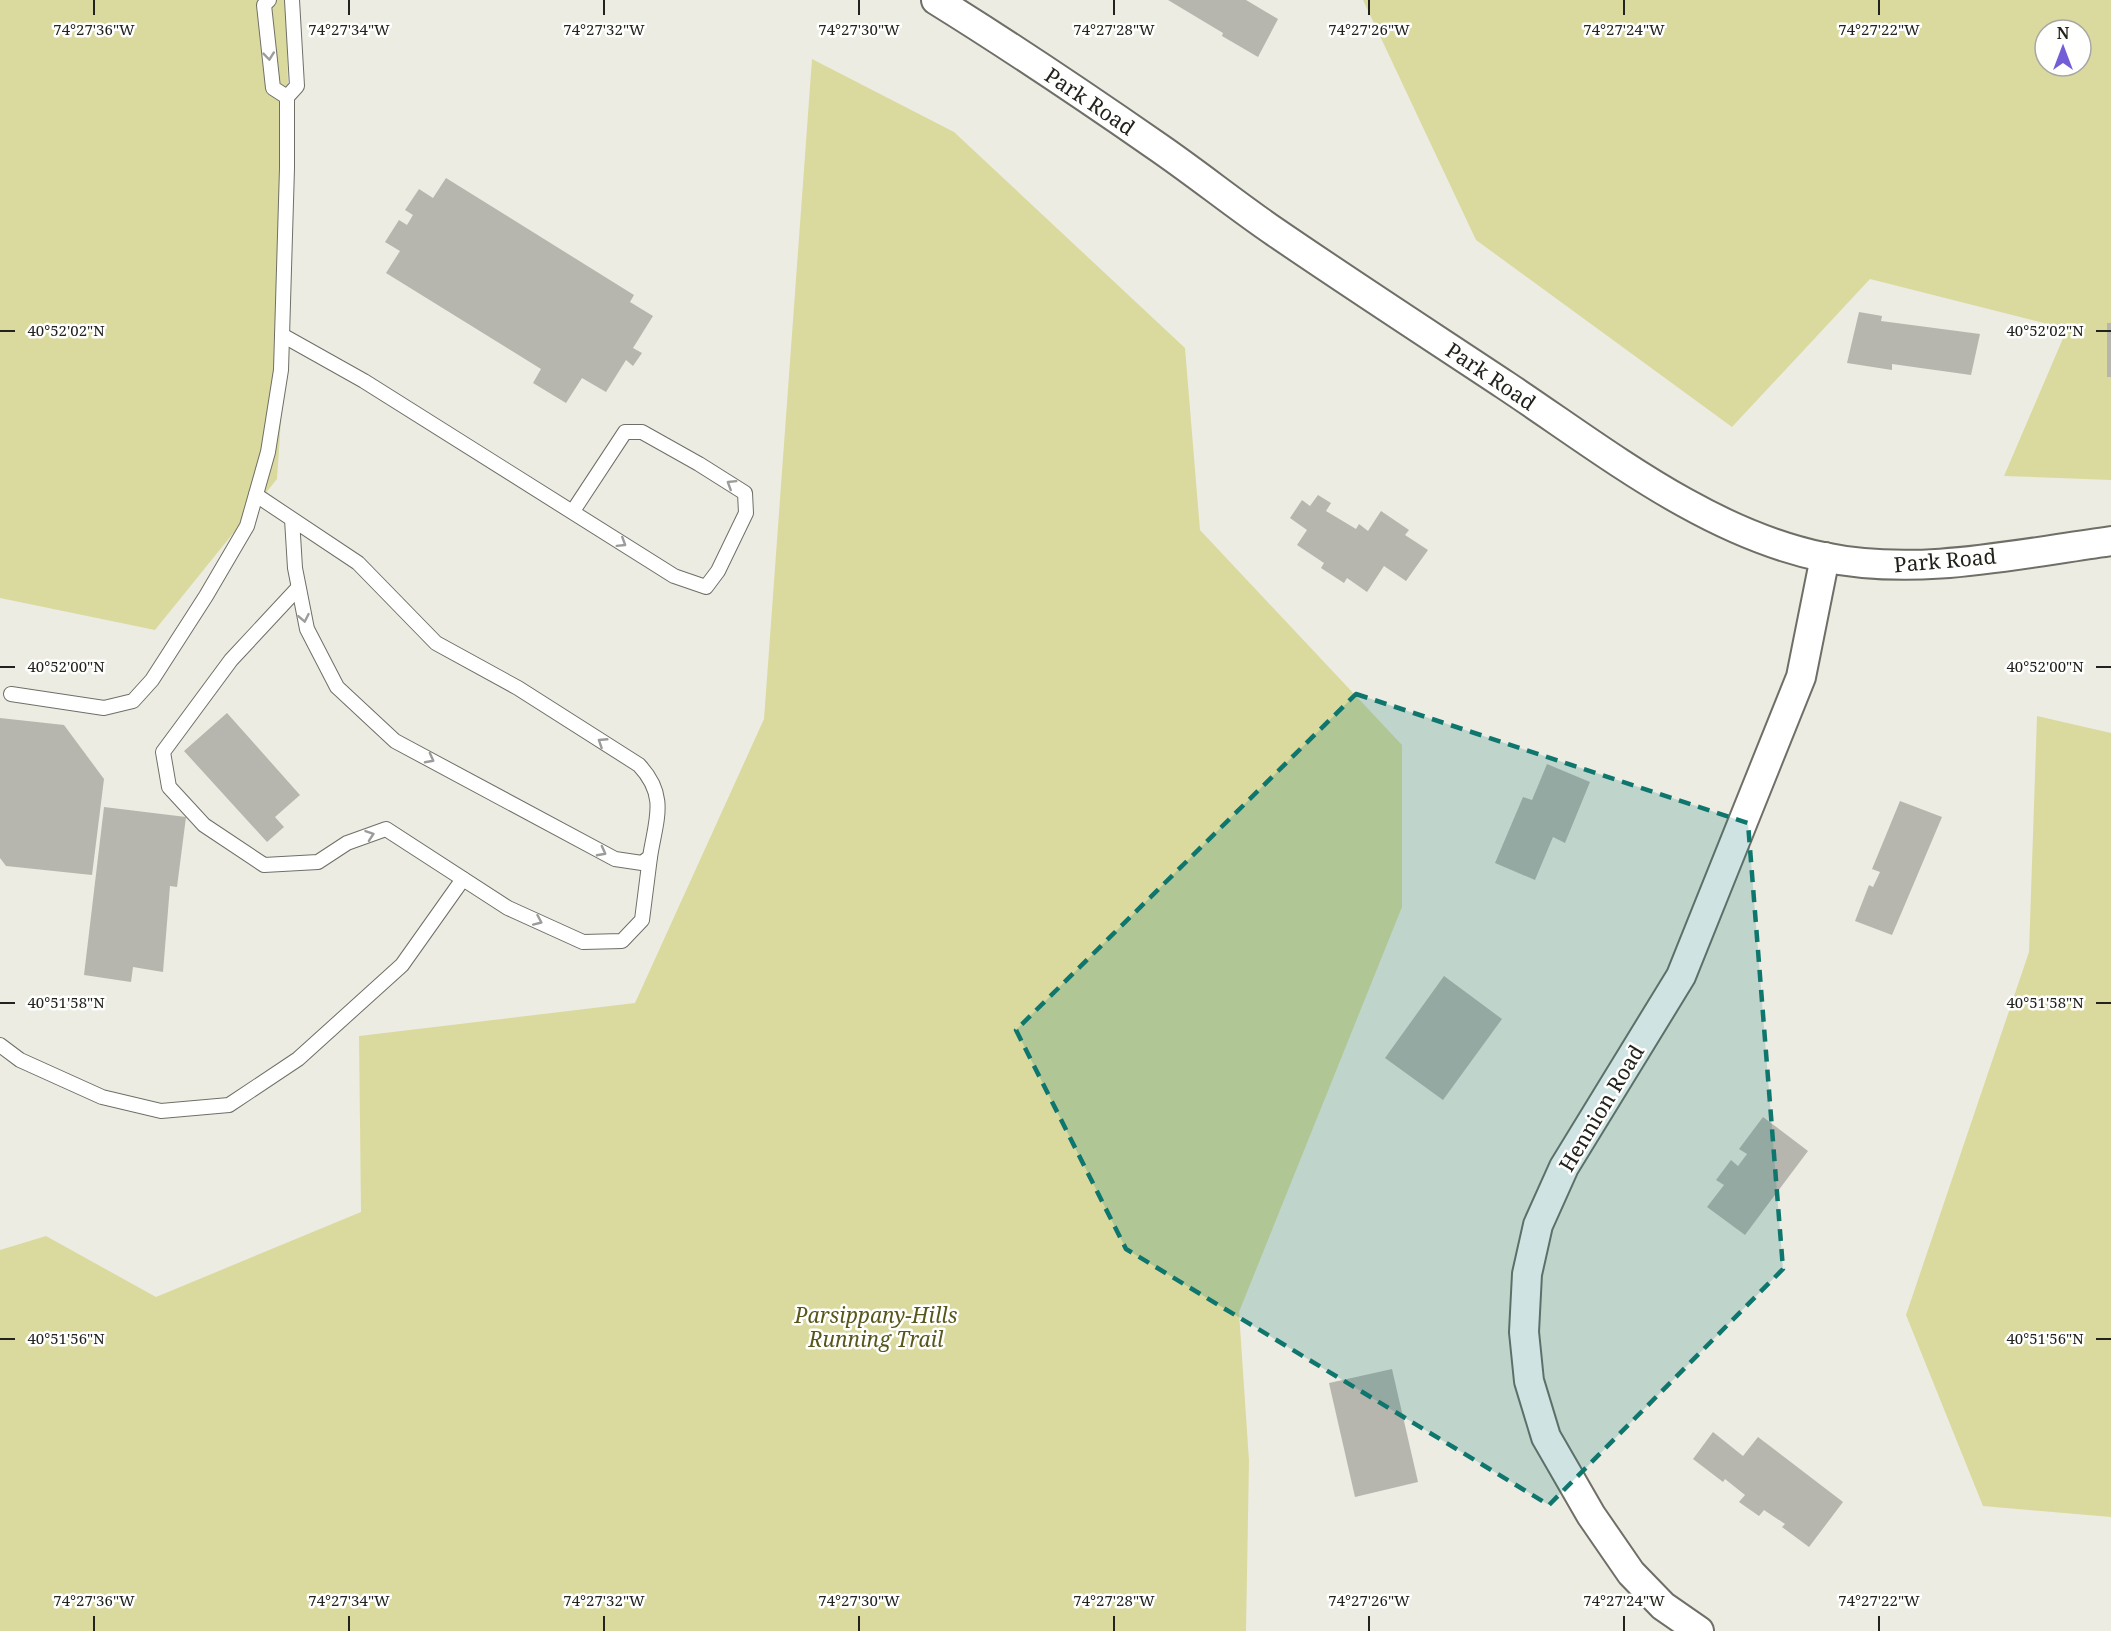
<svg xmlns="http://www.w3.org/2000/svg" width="2111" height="1631" viewBox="0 0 2111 1631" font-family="'Noto Serif',serif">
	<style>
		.green { fill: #dada9f; fill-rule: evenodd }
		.building { fill: #b6b6ae }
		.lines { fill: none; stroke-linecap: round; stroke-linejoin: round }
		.service-casing { stroke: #6f6f67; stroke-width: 16 }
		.minor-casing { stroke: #6f6f67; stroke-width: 32 }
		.service { stroke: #fff; stroke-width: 14 }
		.minor { stroke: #fff; stroke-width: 28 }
		.oneway { stroke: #9c9c9a }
		.marked { fill: #0f766e; fill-opacity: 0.2; stroke: #0f766e; stroke-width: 4.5; stroke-dasharray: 12 8; stroke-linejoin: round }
		.ticks { fill: none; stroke: #22221f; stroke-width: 2 }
		.labels { text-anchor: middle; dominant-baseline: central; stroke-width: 5; stroke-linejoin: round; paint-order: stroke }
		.street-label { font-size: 21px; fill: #22221f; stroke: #fffffe }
		.park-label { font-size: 21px; font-style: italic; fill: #58561b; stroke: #fffffe }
		.ticks-label { font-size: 15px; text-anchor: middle; fill: #22221f; stroke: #fffffe; stroke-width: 5; stroke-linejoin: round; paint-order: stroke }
	</style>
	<rect width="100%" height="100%" fill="#ecece3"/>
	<!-- green -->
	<g class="green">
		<path d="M0,0H286L292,256L277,479L155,630L0,598Z"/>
		<path d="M1363,0H2111V480L2004,476L2067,329L1870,279L1732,427L1476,240ZM2045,30H2081V66H2045Z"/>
		<path d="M812,59L954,132L1185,348L1200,530L1402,745V907L1239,1312L1249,1461L1246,1631H0V1250L46,1236L156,1297L361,1212L359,1036L635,1003L764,719Z"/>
		<path d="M2037,716L2111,733V1517L1983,1506L1906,1315L2029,952Z"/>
	</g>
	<!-- building -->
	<g class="building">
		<path d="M1168,0H1246L1278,19L1258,57L1222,36L1223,33Z"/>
		<path d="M446,178L634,295L630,302L653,316L633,348L642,353L633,366L626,360L606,392L582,378L566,403L533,383L541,369L386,273L400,251L385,242L399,220L407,225L413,215L405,210L419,189L433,198Z"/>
		<path d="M1859,312L1882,316L1881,321L1980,334L1971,375L1892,364V370L1847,363Z"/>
		<rect x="2107" y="323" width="4" height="54"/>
		<path d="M1318,495L1331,503L1326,511L1356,529L1359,524L1368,531L1381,511L1409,530L1405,535L1428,550L1406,581L1384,566L1367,592L1347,578L1344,583L1321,568L1324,563L1297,545L1307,530L1290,518L1302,500L1310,506Z"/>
		<path d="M227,713L300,795L275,817L284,827L267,842L184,751Z"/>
		<path d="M0,718L64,725L104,779L92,875L6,866L0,858Z"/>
		<path d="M1547,764L1590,782L1565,843L1553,837L1535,880L1495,863L1523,797L1532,800Z"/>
		<path d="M1900,801L1942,817L1892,935L1855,921L1869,885L1873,887L1880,872L1872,869Z"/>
		<path d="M104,807L186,817L177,887L170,886L163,972L133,967L131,982L84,975Z"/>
		<path d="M1444,976L1502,1019L1443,1100L1385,1058Z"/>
		<path d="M1763,1117L1808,1151L1745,1235L1707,1207L1724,1185L1716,1180L1731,1160L1738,1166L1747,1154L1739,1149Z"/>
		<path d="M1392,1369L1418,1482L1355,1497L1329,1383Z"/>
		<path d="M1713,1432L1743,1456L1758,1437L1843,1502L1809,1547L1782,1527L1785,1524L1764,1510L1759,1516L1739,1502L1745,1495L1725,1479L1723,1482L1693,1459Z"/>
	</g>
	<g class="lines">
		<!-- service casing -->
		<g class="service-casing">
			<g id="service">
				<path d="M269,0L264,5L273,88L287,97L297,86L292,0"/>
				<path d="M282,335L364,381L674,576L706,587L718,571L746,513L745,493L699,464L642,432H625L573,511"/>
				<path d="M256,495L358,563L436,643L518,688L639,765C668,796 656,819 650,857L642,863L615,859L395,741L337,687L307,629L295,568L292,519"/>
				<path d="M298,588L231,660L163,752L169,787L204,825L264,865L318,862L347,843L386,829L508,908L583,942L622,941L642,920L650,857"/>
				<path d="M11,694L104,708L133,701L152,680L206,596L247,526L268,452L281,370L287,168V97"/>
				<path d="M0,1045L20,1060L102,1097L161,1111L229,1105L298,1059L402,965L463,879"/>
			</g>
		</g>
		<!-- minor casing -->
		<g class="minor-casing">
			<g id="minor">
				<path d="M936,0C1010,46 1083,95 1155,145C1196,173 1234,204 1275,232C1351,284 1428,334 1505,385C1603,450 1706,533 1823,557C1918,577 2016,554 2111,541"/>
				<path d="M1699,1631L1663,1606L1631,1573L1591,1515L1546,1437L1529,1381L1524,1332L1527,1274L1538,1225L1564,1167L1681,976L1801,677L1825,557"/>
			</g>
		</g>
		<!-- service -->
		<use href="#service" class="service"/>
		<!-- minor -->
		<use href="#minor" class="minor"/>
	</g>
	<!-- one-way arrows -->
	<defs><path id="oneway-chevron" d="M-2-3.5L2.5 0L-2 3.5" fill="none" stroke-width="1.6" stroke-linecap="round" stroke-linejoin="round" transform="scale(1.5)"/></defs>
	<g class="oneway">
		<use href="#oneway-chevron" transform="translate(269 56) rotate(84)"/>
		<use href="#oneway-chevron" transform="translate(731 484) rotate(-148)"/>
		<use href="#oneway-chevron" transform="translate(622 543) rotate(32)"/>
		<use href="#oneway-chevron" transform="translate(304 618) rotate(79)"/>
		<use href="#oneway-chevron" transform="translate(602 742) rotate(-147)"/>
		<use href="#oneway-chevron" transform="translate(430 759) rotate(28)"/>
		<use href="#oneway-chevron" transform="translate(370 835) rotate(-19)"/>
		<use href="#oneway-chevron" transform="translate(602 852) rotate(28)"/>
		<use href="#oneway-chevron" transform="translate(538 921) rotate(24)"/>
	</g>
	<!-- marked area -->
	<path class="marked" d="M1356,694L1748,823L1783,1269L1549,1505L1126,1249L1016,1030Z"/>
	<!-- ticks -->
	<path class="ticks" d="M94,0V15M349,0V15M604,0V15M859,0V15M1114,0V15M1369,0V15M1624,0V15M1879,0V15M0,331H15M2096,331H2111M0,667H15M2096,667H2111M0,1003H15M2096,1003H2111M0,1339H15M2096,1339H2111M94,1616V1631M349,1616V1631M604,1616V1631M859,1616V1631M1114,1616V1631M1369,1616V1631M1624,1616V1631M1879,1616V1631"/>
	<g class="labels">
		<!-- street labels -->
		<g class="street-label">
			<text transform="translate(1090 101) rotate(34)">Park Road</text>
			<text transform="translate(1491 376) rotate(34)">Park Road</text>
			<text transform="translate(1945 560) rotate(-5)">Park Road</text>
			<text transform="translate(1601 1108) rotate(-59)">Hennion Road</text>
		</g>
		<!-- park labels -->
		<g class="park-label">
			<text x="876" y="1315">Parsippany-Hills<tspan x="876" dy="24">Running Trail</tspan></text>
		</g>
	</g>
	<g class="ticks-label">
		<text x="94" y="35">74°27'36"W</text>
		<text x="349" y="35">74°27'34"W</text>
		<text x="604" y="35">74°27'32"W</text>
		<text x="859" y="35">74°27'30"W</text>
		<text x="1114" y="35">74°27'28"W</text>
		<text x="1369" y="35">74°27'26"W</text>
		<text x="1624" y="35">74°27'24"W</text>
		<text x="1879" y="35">74°27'22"W</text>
		<text x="66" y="336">40°52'02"N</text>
		<text x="2045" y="336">40°52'02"N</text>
		<text x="66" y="672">40°52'00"N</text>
		<text x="2045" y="672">40°52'00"N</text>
		<text x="66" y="1008">40°51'58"N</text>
		<text x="2045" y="1008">40°51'58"N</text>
		<text x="66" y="1344">40°51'56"N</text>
		<text x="2045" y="1344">40°51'56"N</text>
		<text x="94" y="1606">74°27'36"W</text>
		<text x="349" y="1606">74°27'34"W</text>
		<text x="604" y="1606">74°27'32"W</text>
		<text x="859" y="1606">74°27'30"W</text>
		<text x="1114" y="1606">74°27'28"W</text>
		<text x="1369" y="1606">74°27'26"W</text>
		<text x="1624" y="1606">74°27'24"W</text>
		<text x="1879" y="1606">74°27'22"W</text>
	</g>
	<!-- north arrow -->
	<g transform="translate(2063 48)"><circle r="28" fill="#fffffe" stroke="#a7a7a5" stroke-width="1.5"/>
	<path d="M0-4.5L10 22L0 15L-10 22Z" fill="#745ed8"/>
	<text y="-9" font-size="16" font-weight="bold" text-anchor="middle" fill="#22221f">N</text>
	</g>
</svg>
